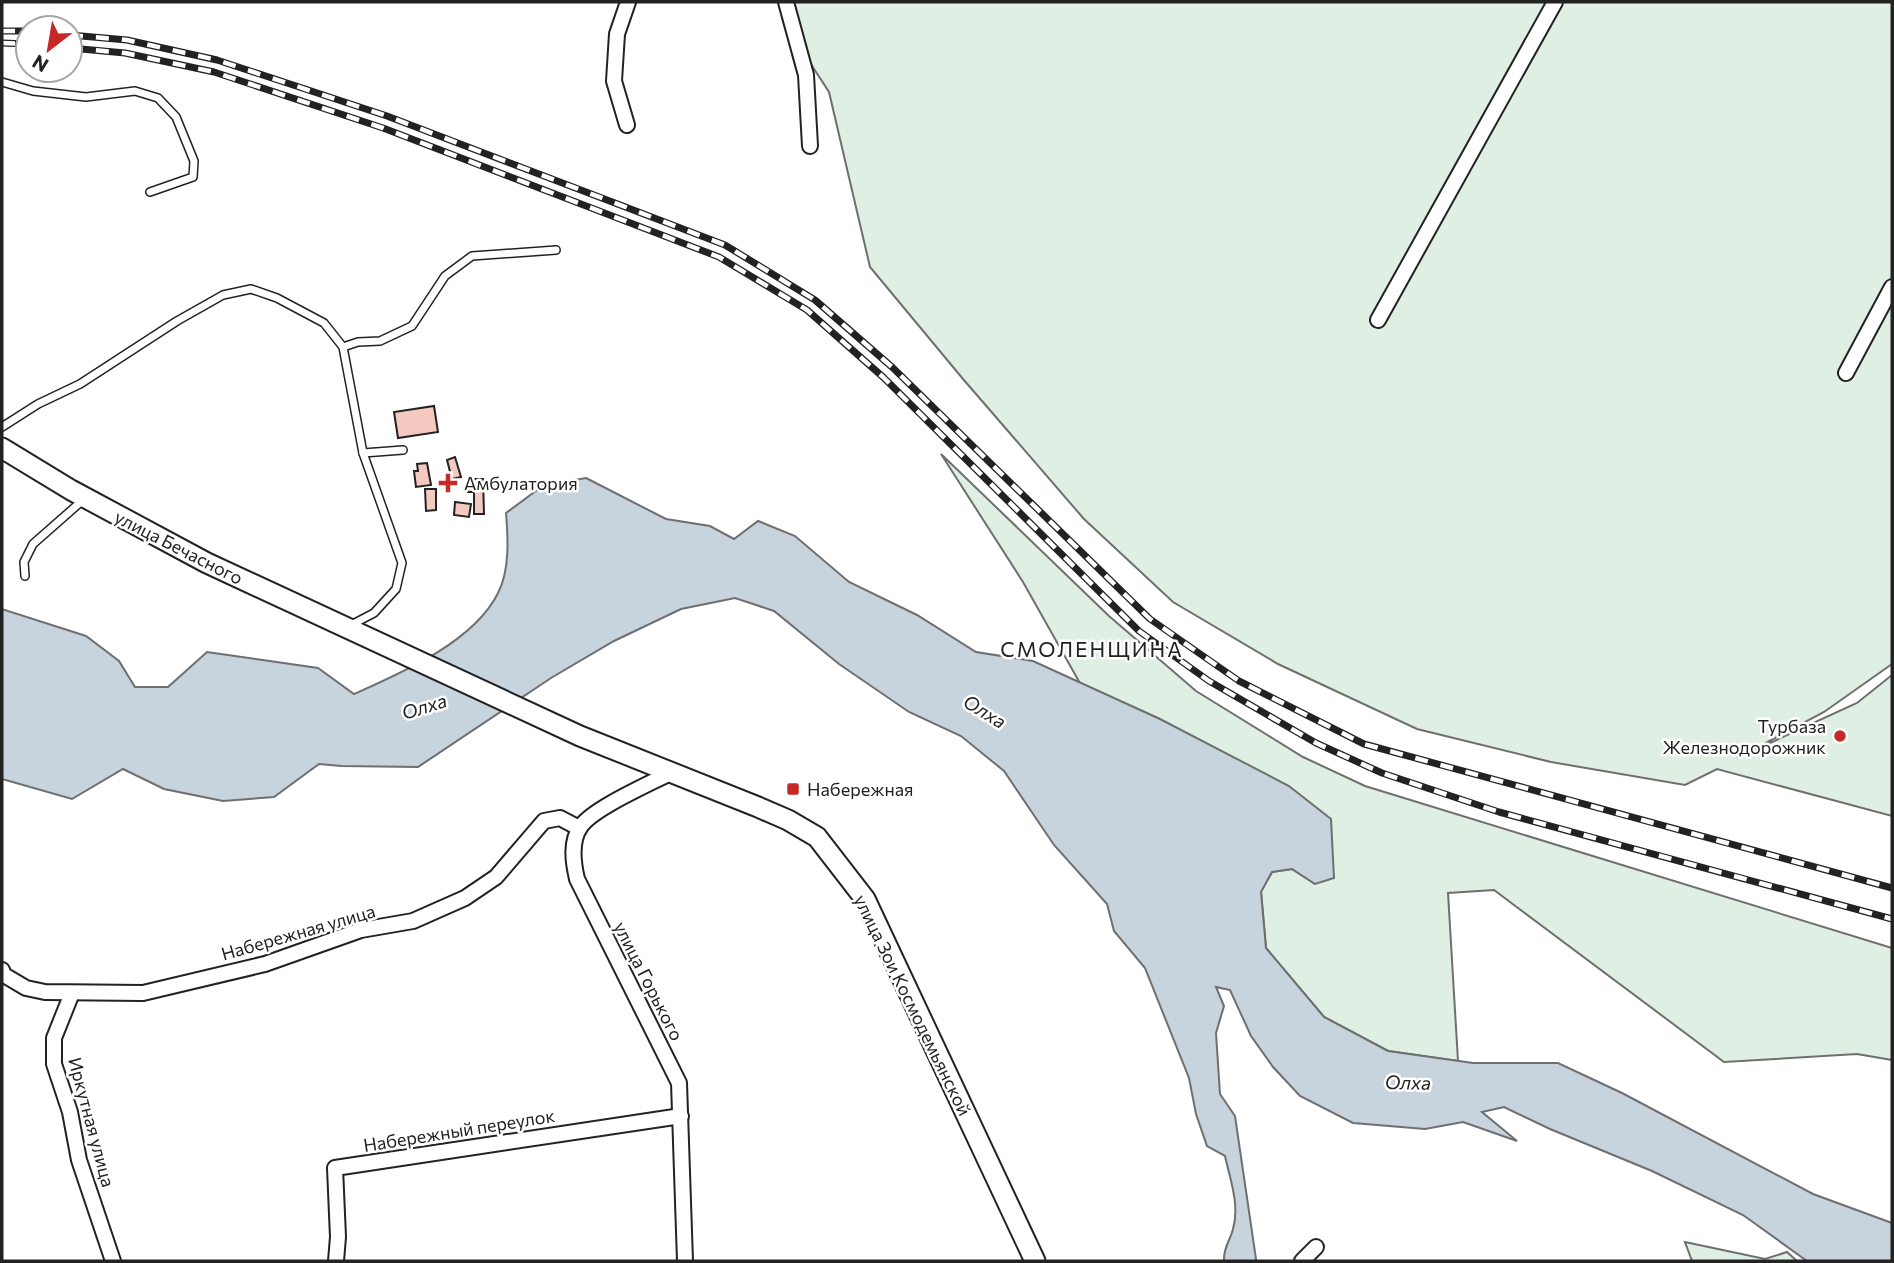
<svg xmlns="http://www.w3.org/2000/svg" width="1894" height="1263" viewBox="0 0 1894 1263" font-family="Commissioner,sans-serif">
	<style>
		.green { fill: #e0efe3; stroke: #6f6f6f; stroke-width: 2 }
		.water { fill: #c7d3dd; stroke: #6f6f6f; stroke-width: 2 }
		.building { fill: #f3c9c0; stroke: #222; stroke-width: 2 }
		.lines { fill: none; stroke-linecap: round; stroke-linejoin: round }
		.lane-casing { stroke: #222; stroke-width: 10 }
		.street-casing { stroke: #222; stroke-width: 18 }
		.secondary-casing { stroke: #222; stroke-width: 23 }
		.lane { stroke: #fff; stroke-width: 7 }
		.street { stroke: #fff; stroke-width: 14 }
		.secondary { stroke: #fff; stroke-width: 19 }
		.rail-casing { stroke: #222; stroke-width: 7 }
		.rail { stroke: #fff; stroke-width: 4.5; stroke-dasharray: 13; stroke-linecap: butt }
		.poi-dot { fill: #c62828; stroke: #fff; stroke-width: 2.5 }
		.labels { text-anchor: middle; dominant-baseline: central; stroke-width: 5; stroke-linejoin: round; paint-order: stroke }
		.poi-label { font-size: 18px; fill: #222; stroke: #fff; text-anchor: start }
		.street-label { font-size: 18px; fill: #222; stroke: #fff }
		.water-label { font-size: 19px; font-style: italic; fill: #222; stroke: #fff }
		.quarter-label { font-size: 21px; letter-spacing: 2px; fill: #222; stroke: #fff }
	</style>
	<rect width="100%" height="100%" fill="#fff"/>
	<!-- green -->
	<g class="green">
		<path d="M782,2H1892V664L1824,712L1737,758L1857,703L1892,675V816L1717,769L1685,785L1551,762L1417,729L1278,664L1173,602L1084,519L963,379L870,267L829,92L786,26Z"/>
		<path d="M941,454L1109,616L1196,691L1303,757L1365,786L1892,948V1060L1857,1054L1724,1062L1494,890L1448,893L1458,1061L1388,1051L1324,1017L1266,948L1261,891L1272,872L1292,869L1315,884L1160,719L1081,685L1023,582Z"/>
		<path d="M1685,1242L1765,1259L1787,1252L1797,1261H1692Z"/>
	</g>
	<!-- water -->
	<path class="water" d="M586,478L666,519L710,526L734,539L758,521L795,536L849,582L917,615L976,652L1033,661L1160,719L1289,786L1331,819L1334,878L1315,884L1292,869L1272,872L1261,892L1266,948L1324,1017L1388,1051L1473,1063H1558L1622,1093L1813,1194L1892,1223V1261H1807L1743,1215L1652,1171L1550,1129L1504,1107L1482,1112L1517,1141L1463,1122L1425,1129L1353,1123L1300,1096L1273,1067L1251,1036L1230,990L1216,987L1224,1006L1216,1033L1220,1094L1235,1116L1256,1259V1261H1224C1223,1248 1230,1241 1233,1229C1240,1205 1230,1179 1225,1156L1207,1146L1196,1114L1189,1078L1145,968L1114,931L1107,904L1054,845L1004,771L961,736L909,712L839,664L774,611L735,598L681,609L614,641L551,678L418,767L341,766L319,764L274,797L223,801L164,789L123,769L72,799L2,779V609L86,636L119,661L135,687H168L207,652L318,668L354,694C401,673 474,642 498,593C510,570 508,538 506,513L544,485Z"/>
	<!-- building -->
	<g class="building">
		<path d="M434,406L438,432L398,438L394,412Z"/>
		<path d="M455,457L461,477L452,479L447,460Z"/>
		<path d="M427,463L431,485L416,487L414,471H418L417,464Z"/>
		<path d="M468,479H483L484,514H474V492H468Z"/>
		<path d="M425,489H436V510L426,511Z"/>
		<path d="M455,502L471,504L469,517L454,515Z"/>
	</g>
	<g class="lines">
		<!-- lane casing -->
		<g class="lane-casing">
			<g id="lane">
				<path d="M2,82L33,91L86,97L135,91L158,98L176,117L194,161L193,177L150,192"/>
				<path d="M343,347L358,342L380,341L412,326L445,276L472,256L556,250"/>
				<path d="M2,427L38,404L80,384L177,321L223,295L251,289L277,298L324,323L343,347L363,453L402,563L396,589L374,613L351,625"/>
				<path d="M363,453L403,450"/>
				<path d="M25,576L24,562L33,544L83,500"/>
			</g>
		</g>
		<!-- street casing -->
		<g class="street-casing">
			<g id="street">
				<path d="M786,2L806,75L810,146"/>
				<path d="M627,125L614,81L617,34L628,2"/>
				<path d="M1378,320L1555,2"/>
				<path d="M1846,373L1892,287"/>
				<path d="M670,773C649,784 594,808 581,826C570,841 573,862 577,879L679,1083L685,1261"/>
				<path d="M2,970L4,975L26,988L45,992L143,993L265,964L361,930L413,921L465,898L496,877L544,821L560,818L579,828"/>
				<path d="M72,993L54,1038V1064L70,1112L79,1160L113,1261"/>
				<path d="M336,1261L338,1237L335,1168L681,1116"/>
				<path d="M1302,1261L1316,1247"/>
			</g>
		</g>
		<!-- secondary casing -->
		<g class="secondary-casing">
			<path id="secondary" d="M2,448L71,490L207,563L580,736L758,807L788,820L817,837L865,899L1035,1261"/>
		</g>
		<!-- lane -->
		<use href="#lane" class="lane"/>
		<!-- street -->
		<use href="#street" class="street"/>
		<!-- secondary -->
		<use href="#secondary" class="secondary"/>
		<!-- rail casing -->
		<g class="rail-casing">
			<g id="rail">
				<path d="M2,31H28"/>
				<path d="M70,35L127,40L217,60L387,116L725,245L815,300L892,367L1150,619L1239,681L1364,744L1892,888"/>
				<path d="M2,43L28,44"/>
				<path d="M70,48L125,53L214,72L383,128L719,257L807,310L883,377L1139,631L1209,681L1316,743L1382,773L1499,812L1892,919"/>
			</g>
		</g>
		<!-- rail -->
		<use href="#rail" class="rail"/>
	</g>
	<!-- markers -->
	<g class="poi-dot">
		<path d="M444.5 472.5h7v7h7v7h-7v7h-7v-7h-7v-7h7z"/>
		<circle cx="1840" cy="736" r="7"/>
		<rect x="786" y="782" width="14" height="14" rx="3.5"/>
	</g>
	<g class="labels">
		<!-- poi labels -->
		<g class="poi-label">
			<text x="464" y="483">Амбулатория</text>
			<text x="1826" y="726" text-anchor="end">Турбаза<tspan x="1826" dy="21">Железнодорожник</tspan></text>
			<text x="807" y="789">Набережная</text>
		</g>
		<!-- street labels -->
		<g class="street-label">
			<text transform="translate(179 547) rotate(27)">улица Бечасного</text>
			<text transform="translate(298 932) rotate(-16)">Набережная улица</text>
			<text transform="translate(649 981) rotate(63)">улица Горького</text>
			<text transform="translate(913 1005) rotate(64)">улица Зои Космодемьянской</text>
			<text transform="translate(92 1122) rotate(75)">Иркутная улица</text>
			<text transform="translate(459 1130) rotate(-9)">Набережный переулок</text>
		</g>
		<!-- water labels -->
		<g class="water-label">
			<text transform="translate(424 706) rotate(-17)">Олха</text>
			<text transform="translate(985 711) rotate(32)">Олха</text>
			<text transform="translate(1408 1082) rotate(1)">Олха</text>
		</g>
		<!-- quarter labels -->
		<g class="quarter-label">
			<text x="1092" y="648">СМОЛЕНЩИНА</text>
		</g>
	</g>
	<!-- border -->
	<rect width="1894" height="1263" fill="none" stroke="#222222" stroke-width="7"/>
	<!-- north arrow -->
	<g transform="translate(49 49) rotate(211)"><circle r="33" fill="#ffffff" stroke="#a7a7a7" stroke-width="2"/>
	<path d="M0-5L12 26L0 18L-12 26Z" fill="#c62828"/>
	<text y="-10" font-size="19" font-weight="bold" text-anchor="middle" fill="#222222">N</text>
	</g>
</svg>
